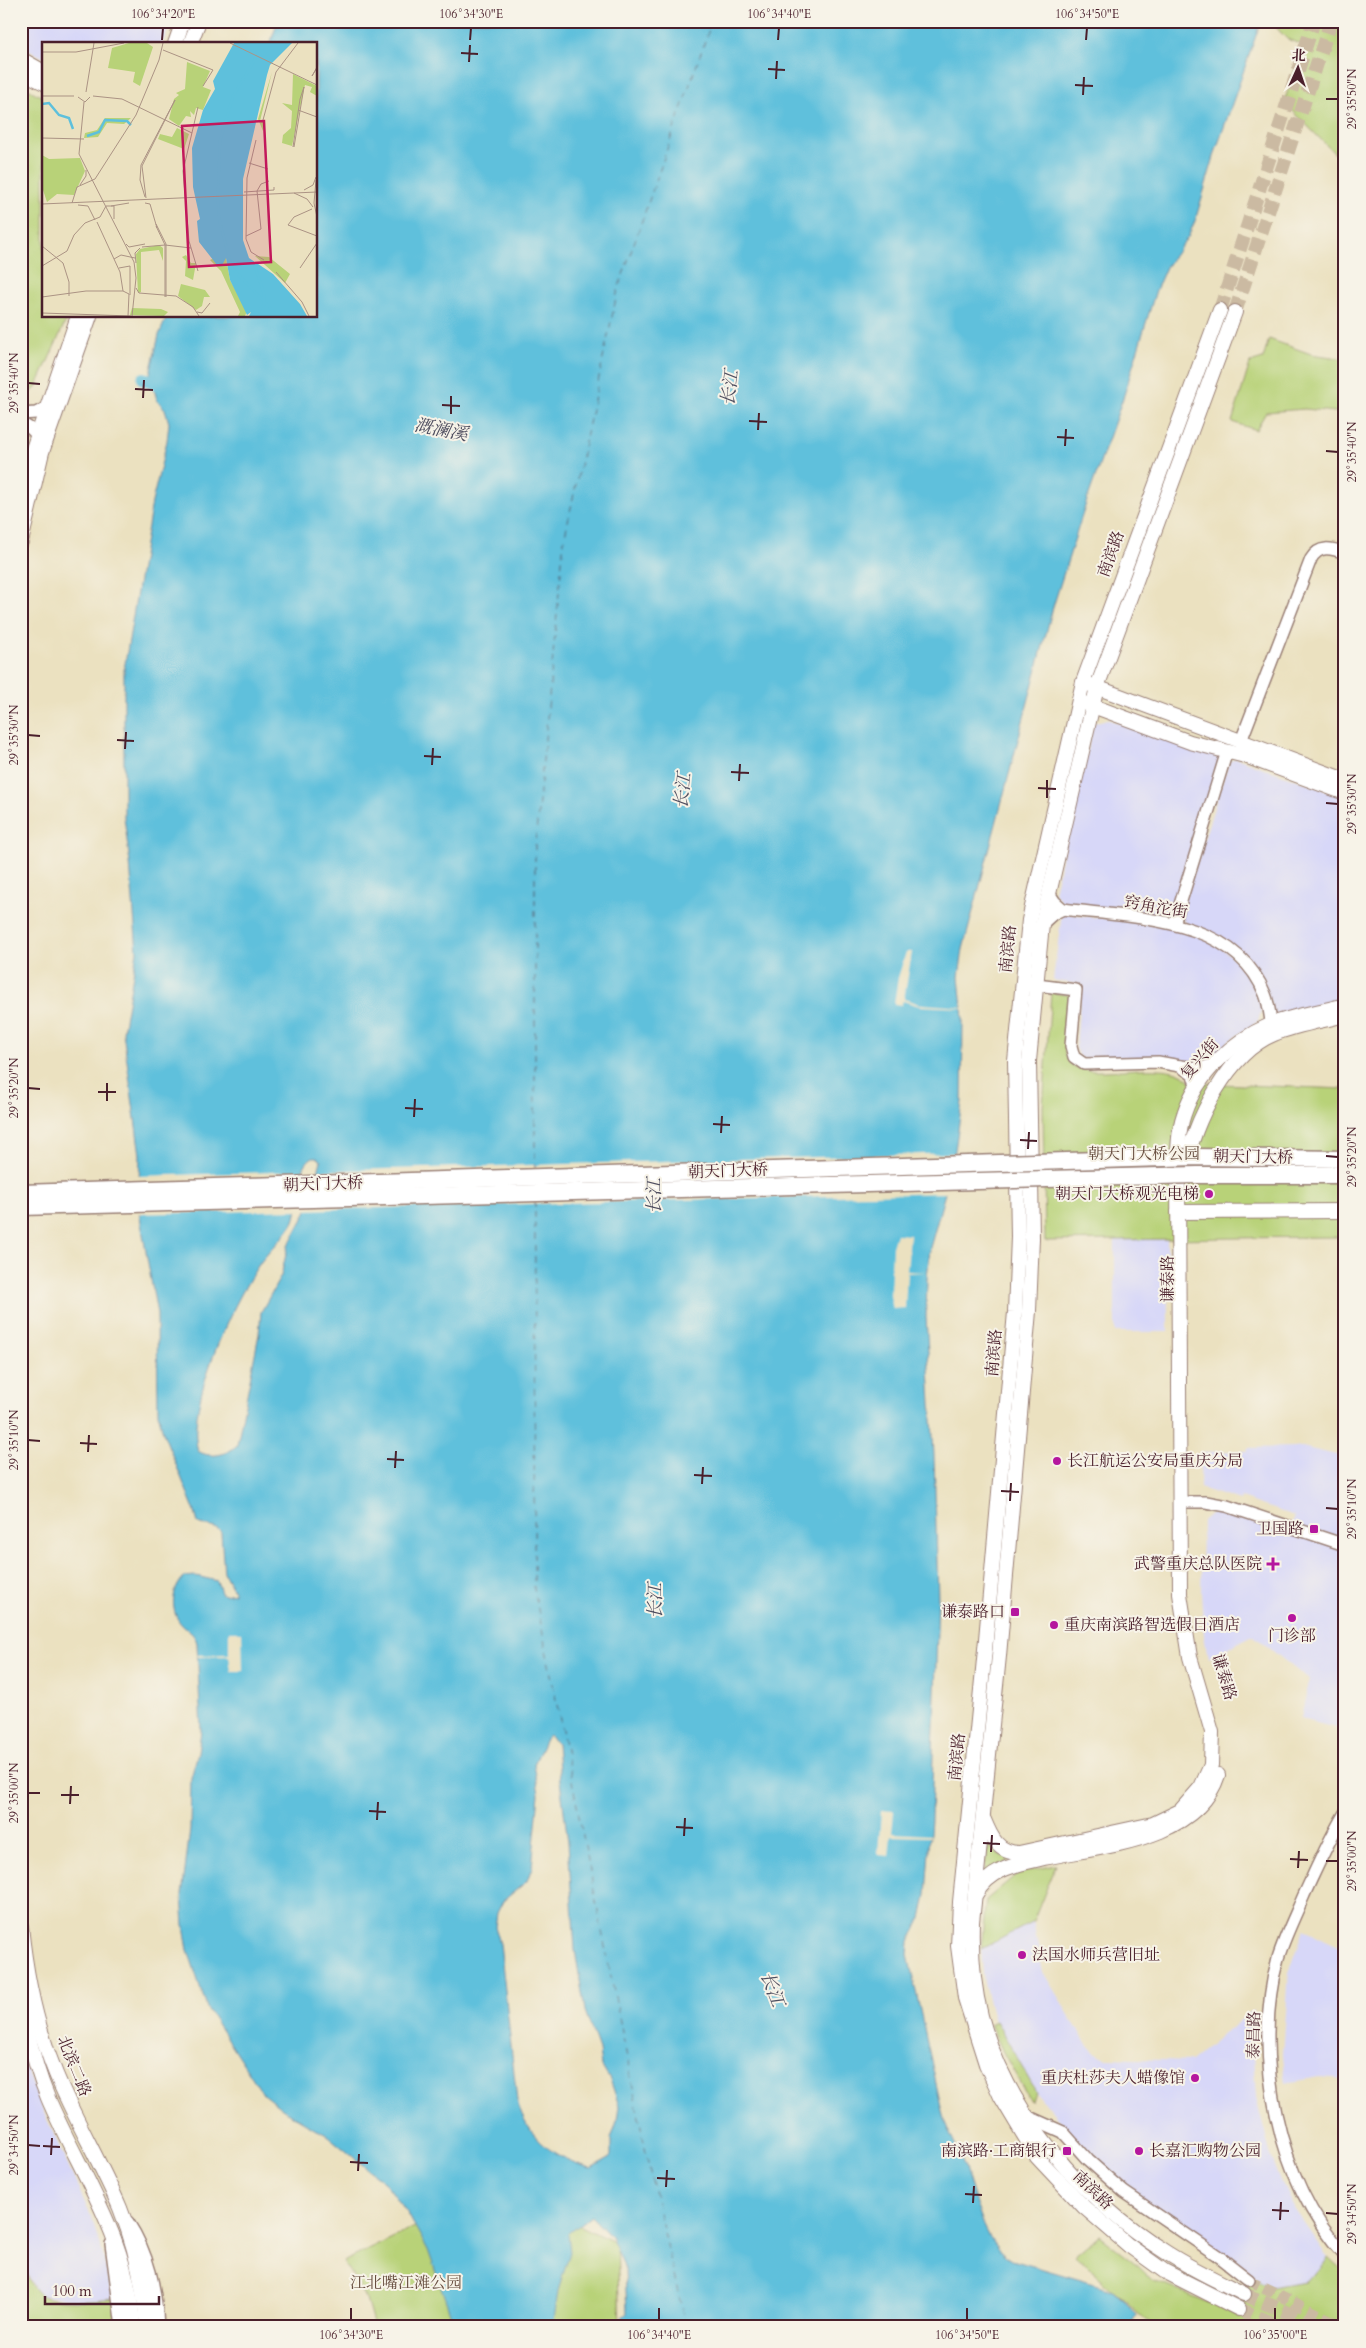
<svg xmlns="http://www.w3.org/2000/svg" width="1366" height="2348" viewBox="0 0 1366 2348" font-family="Cardo,'Noto Serif SC',serif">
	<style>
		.built { fill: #d7d7f8 }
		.green { fill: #b8d278; stroke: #817852 }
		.water { fill: #5ec0dc; stroke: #547084; fill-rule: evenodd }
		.pier { fill: #ebe1c0 }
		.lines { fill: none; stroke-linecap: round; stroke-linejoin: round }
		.river { stroke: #5ec0dc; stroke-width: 14 }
		.ferry { stroke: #504f60; stroke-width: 1; stroke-dasharray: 6 5; stroke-linecap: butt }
		.minor-tunnel { stroke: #cbbaa2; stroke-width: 11; stroke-dasharray: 11 5.5; stroke-linecap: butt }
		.major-tunnel { stroke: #cbbaa2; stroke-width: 14; stroke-dasharray: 14 7; stroke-linecap: butt }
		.minor-casing { stroke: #9a8076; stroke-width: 14 }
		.major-casing { stroke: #9a8076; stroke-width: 16 }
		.minor { stroke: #fff; stroke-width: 11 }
		.major { stroke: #fff; stroke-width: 14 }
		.rail { stroke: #4a1f2b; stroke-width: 2.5; stroke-dasharray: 8 4; stroke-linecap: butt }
		.highway-bridge-casing { stroke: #9a8076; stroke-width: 19; stroke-linecap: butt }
		.highway-bridge { stroke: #fff; stroke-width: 16 }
		.ticks { fill: none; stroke: #4a1f2b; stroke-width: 2 }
		.poi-dot { fill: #b5179e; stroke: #f7f3e8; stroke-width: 2 }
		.labels { text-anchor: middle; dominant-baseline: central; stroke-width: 4; stroke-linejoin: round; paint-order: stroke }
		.street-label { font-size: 16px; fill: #4a1f2b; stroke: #f7f3e8 }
		.park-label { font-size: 16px; fill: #664c3e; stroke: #f7f3e8 }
		.poi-label { font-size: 16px; fill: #4a1f2b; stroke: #f7f3e8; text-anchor: end }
		.water-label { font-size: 18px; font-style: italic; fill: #504f60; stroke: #f7f3e8 }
		.inset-river { fill: none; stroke: #5ec0dc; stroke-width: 2.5 }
		.inset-road { fill: none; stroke: #ab9384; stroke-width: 1 }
		.view { fill: #c2185b; fill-opacity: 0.15; stroke: #c2185b; stroke-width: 2.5 }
		.inset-edge { fill: none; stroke: #4a1f2b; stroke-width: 2.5 }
		.neatline { fill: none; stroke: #4a1f2b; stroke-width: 2 }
		.ticks-label { font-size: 12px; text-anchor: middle; fill: #4a1f2b }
	</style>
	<rect width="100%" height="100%" fill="#f7f3e8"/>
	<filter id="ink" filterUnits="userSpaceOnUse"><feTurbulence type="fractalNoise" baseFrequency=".02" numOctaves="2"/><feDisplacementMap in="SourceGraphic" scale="10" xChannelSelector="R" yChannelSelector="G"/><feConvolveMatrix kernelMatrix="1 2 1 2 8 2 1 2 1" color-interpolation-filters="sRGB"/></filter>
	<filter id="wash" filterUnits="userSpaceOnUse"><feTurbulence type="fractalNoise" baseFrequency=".0096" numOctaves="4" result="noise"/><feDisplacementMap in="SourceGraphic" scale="20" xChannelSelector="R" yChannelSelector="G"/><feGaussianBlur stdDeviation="1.12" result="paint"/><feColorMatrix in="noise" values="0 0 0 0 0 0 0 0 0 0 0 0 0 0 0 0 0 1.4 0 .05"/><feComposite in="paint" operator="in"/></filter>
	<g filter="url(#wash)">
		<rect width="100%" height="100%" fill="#ebe1c0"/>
		<!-- built -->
		<g class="built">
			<path d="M21,21H172L162,44H44V58L21,46Z"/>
			<path d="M1107,719L1187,747L1219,755L1221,760L1174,913L1166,919L1065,906L1054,892L1094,723Z"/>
			<path d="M1236,758L1345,797V1002L1283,1019L1274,1014L1259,973L1185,924L1180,914L1229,761Z"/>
			<path d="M1062,913L1173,927L1199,936L1219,947L1236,960L1252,978L1264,1005L1257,1022L1229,1041L1208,1062H1089L1080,1057L1076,1048L1081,985L1053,980Z"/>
			<path d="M1115,1240H1167L1168,1332H1115Z"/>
			<path d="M1301,1447L1345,1457V1730L1301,1719L1309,1680L1253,1635L1208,1658L1204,1635L1201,1593L1202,1521L1211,1513L1221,1512L1288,1534L1294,1516L1241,1498L1240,1501L1200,1488L1201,1452L1247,1451L1248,1448Z"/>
			<path d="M1033,1922L1043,1972L1084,2040L1093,2051L1106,2058L1191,2061L1254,2009L1252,2040L1256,2097L1270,2153L1282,2184L1295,2210L1328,2257L1318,2272L1306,2282L1272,2288L1251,2279L1137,2196L1089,2156L1036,2092L996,2021L994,2022L984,1983L981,1949Z"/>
			<path d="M1304,1930L1345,1949V2079L1319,2077L1286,2083L1283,2055L1289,1973Z"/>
			<path d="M21,2054L41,2106L95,2225L114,2298L92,2301L42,2296L34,2288L21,2258Z"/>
		</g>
		<!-- green -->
		<g class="green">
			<path d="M1270,21H1345L1344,163L1284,102L1303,45L1287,39Z"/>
			<path d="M21,85L44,98V316H68L36,388L21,398Z"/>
			<path d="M1269,339L1311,354L1345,359V413L1305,409L1266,412L1256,430L1232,422L1250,363L1263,359Z"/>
			<path d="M1051,993L1071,995C1069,1011 1063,1036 1065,1052C1070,1094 1168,1048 1192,1083L1345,1089V1237C1245,1237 1145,1240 1045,1241L1043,1107Z"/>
			<path d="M988,1842L996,1852L1010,1860L984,1875Z"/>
			<path d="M1056,1865L1033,1922L981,1949L986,1900L1018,1873Z"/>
			<path d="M996,2021L1036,2092L1030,2101L1003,2052L990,2024Z"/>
			<path d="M567,2219L617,2244L620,2327H529Z"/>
			<path d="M425,2222L476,2327H374L365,2296L343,2262Z"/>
			<path d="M1099,2235L1139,2266L1154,2281L1239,2315L1251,2279L1272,2288L1305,2282L1318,2271L1328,2257L1345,2273V2327H1154L1075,2255Z"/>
			<path d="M21,2258C26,2268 29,2285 38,2293C49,2304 98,2300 114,2298L117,2327H21Z"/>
		</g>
		<!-- water -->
		<path class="water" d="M278,21H1261L1216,150L1195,221L1188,237L1166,267L1156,290L1124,395L1086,503L1053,607L963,949L959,977L963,1019L962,1102L953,1164L930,1248L927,1278L926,1317L934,1455L938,1599L931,1819L926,1895L921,1918L909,1942L908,1955L944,2120C950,2136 958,2150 964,2166C976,2197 981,2242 1012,2260L1112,2289L1137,2314L1130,2325L1132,2327H619L618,2321L627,2313L625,2269L611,2237L591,2216L568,2234L570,2252L558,2291L553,2327H455L428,2250L408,2214L387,2185L328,2136L282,2109L263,2094L207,2008L188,1950L184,1926L182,1895L190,1830L191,1778L198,1753L201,1731L197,1643C195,1634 188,1631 182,1625C169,1611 172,1589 184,1577L196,1576L217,1581L221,1593L224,1595L234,1593V1591L224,1573L221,1532L218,1529L198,1523L194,1509L164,1435L158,1413L157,1314L138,1206L140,1155L123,1032L137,952L130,863L124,817V670L152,502L167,441L169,423L165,409L157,400L150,374L159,335L167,316H316V44H270ZM313,1157H317L321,1161L306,1213L288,1246L281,1276L261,1312L259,1334L237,1445C228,1455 210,1459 198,1451C185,1406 232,1304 258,1266C267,1252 288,1234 294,1221C301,1204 295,1167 313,1157ZM548,1735L557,1743L560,1781L568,1842L575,1950L585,2011L599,2050L601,2065L611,2082L619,2106L617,2121L611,2139V2157L591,2168C554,2158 529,2140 517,2101L500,1944L495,1927L497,1913L503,1901L527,1881L532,1867L539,1794L534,1764Z"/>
		<!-- pier -->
		<g class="pier">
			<path d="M906,952H912L904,999L921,1004L962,1007V1008L920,1006L903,1001L901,1005L894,1004L898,978Z"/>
			<path d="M958,1153L948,1193L304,1210L315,1171Z"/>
			<path d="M306,1171L299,1210L137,1214V1176Z"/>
			<path d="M896,1234L910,1235L907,1271L927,1272L907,1273L905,1308L893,1309L890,1296L892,1247Z"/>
			<path d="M229,1632H242L243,1671H231L229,1656L198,1657L197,1655L229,1654Z"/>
			<path d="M881,1810L894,1811L892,1833L930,1835V1837L891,1836L889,1856L878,1855Z"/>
		</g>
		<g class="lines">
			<!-- river -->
			<path class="river" d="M144,379L169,388"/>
			<!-- ferry -->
			<g class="ferry">
				<path d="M535,1169V844L564,540L618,289L712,21"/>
				<path d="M535,1201L534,1589L649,2168L686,2327"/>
			</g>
		</g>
	</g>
	<g filter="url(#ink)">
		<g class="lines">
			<!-- minor-tunnel -->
			<path class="minor-tunnel" d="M1249,2280L1344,2327"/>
			<!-- major-tunnel -->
			<g class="major-tunnel">
				<path d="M1220,310L1314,21"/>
				<path d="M1235,312L1331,21"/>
				<path d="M1244,2294L1321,2327"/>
				<path d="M1239,2309L1281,2327"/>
			</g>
			<!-- minor casing -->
			<g class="minor-casing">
				<g id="minor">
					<path d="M21,414L36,413L48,407"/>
					<path d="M21,423L31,429L38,436"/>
					<path d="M1241,741L1311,559C1319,545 1331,548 1345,553"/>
					<path d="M1063,909C1133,918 1234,916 1265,994C1270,1006 1270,1020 1273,1032"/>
					<path d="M1042,924L1053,914L1063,909L1055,902L1049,893"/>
					<path d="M1174,924L1227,751"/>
					<path d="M1029,984L1076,990L1071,1046L1074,1057L1084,1064L1158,1062L1180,1066"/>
					<path d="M1193,1092L1196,1085L1193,1075L1180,1066L1201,1068L1215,1064"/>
					<path d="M1179,1502H1206L1227,1506L1345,1545"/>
					<path d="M1345,1813C1329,1839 1317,1867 1304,1895C1295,1916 1285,1936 1278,1958C1252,2051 1277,2184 1345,2255"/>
					<path d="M1029,2117L1063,2132L1088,2160L1124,2192L1221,2258L1249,2280"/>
					<path d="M128,2222C149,2254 156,2289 158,2327"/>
					<path d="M111,2244L122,2327"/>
				</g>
			</g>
			<!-- major casing -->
			<g class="major-casing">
				<g id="major">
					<path d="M175,44L183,21"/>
					<path d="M190,44L199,21"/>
					<path d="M21,59L44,72"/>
					<path d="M21,71L44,83"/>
					<path d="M1220,310L1083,682L1029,920L1015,1061L1018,1237L1015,1312L986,1639L960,1902L958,1946L965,1998L986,2064L1001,2097L1037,2157L1084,2207L1128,2245L1164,2271L1239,2309"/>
					<path d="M1235,312L1097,687L1042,924L1029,1061L1032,1238L1029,1311L999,1656L972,1922C971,1954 973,1985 981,2016C1007,2113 1083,2201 1167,2253C1192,2269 1218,2281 1244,2294"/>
					<path d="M21,498L33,449L78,316"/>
					<path d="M21,542L42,452L90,316"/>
					<path d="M1088,684L1345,780"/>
					<path d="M1082,702L1190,742L1245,756L1345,793"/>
					<path d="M1186,1168C1192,1123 1229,1052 1274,1034C1296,1025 1322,1021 1345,1015"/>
					<path d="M1178,1212L1345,1211"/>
					<path d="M984,1820C991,1837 998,1853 1019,1853L1153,1824L1180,1811L1201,1787L1211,1765L1212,1732L1190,1657L1180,1594L1178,1167C1178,1149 1178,1131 1184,1114C1197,1074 1232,1041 1270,1025C1293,1015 1321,1012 1345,1005"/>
					<path d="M976,1894C990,1868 1018,1864 1044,1858C1102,1846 1197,1841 1218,1775"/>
					<path d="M21,1926C26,1976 37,2028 56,2074C75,2120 101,2163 120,2208C135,2245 144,2287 147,2327"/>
					<path d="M21,1999C27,2033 35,2067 48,2098C81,2175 129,2239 133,2327"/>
				</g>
			</g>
			<!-- minor -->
			<use href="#minor" class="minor"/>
			<!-- major -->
			<use href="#major" class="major"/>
			<!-- rail -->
			<path class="rail" d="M21,1200L1215,1167L1345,1168"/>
			<!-- highway-bridge casing -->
			<g class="highway-bridge-casing">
				<g id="highway-bridge">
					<path d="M21,1193L1196,1157L1345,1159"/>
					<path d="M21,1207L1197,1175H1345"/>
				</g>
			</g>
			<!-- highway-bridge -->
			<use href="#highway-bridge" class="highway-bridge"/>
		</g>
	</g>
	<!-- ticks -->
	<path class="ticks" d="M162,40L163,28M470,40L471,28M778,40L779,28M1086,40L1087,28M461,53L478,54M469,62L470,45M768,69L785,70M776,79L777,61M1075,85L1093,86M1083,95L1084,77M1326,99H1338M28,383L40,384M135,389L153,390M143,398L144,380M442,405L460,406M451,414V396M749,421L767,422M758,430L759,413M1057,437L1074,438M1065,446L1066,429M1326,451L1338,452M28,735L40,736M117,740L134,741M125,749L126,732M424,756L441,757M432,765L433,748M731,772L749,773M739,781L740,764M1038,788L1056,789M1047,798V780M1326,803L1338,804M28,1088L40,1089M98,1092H116M107,1101V1083M405,1108L423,1109M414,1117L415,1099M713,1124L730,1125M721,1133L722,1116M1020,1140L1037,1141M1028,1149L1029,1132M1326,1156L1338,1157M28,1440L40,1441M80,1443L97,1444M88,1452L89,1435M387,1459L404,1460M395,1468L396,1451M694,1475L712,1476M702,1484L703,1467M1001,1491L1019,1492M1010,1501L1011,1483M1326,1508L1338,1509M28,1793H40M61,1795H79M70,1804L71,1786M369,1811L386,1812M377,1820L378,1802M676,1827L693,1828M684,1836L685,1818M983,1843L1000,1844M991,1852L992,1835M1290,1859L1308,1860M1326,1861H1338M1298,1868L1299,1851M28,2145L40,2146M43,2146L60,2147M51,2155L52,2138M350,2162L368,2163M358,2171L359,2154M657,2178L675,2179M666,2187L667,2170M965,2194L982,2195M973,2203L974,2186M1272,2210L1289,2211M1326,2213L1338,2214M1280,2220L1281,2202M351,2320V2308M659,2320V2308M967,2320V2308M1275,2320V2308"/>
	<!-- markers -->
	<g class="poi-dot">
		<circle cx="1209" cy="1194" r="5"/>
		<circle cx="1057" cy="1461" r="5"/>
		<rect x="1309" y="1524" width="10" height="10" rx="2.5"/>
		<path d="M1270.5 1556.5h5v5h5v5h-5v5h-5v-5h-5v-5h5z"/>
		<rect x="1010" y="1607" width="10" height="10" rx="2.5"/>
		<circle cx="1292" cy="1618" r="5"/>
		<circle cx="1054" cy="1625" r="5"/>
		<circle cx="1022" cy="1955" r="5"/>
		<circle cx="1195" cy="2078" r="5"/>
		<rect x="1062" y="2146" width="10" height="10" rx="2.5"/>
		<circle cx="1139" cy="2151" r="5"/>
	</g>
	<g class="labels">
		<!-- street labels -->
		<g class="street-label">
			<text transform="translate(1111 554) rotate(-70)">南滨路</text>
			<text transform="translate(1156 907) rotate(10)">窍角沱街</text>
			<text transform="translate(1008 949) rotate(-84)">南滨路</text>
			<text transform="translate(1200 1059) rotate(-49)">复兴街</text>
			<text transform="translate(1253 1157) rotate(1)">朝天门大桥</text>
			<text transform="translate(728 1171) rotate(-2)">朝天门大桥</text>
			<text transform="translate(323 1184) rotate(-2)">朝天门大桥</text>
			<text transform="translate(1168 1279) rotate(-90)">谦泰路</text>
			<text transform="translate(994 1353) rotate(-85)">南滨路</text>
			<text transform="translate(1224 1677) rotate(73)">谦泰路</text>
			<text transform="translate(957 1757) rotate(-84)">南滨路</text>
			<text transform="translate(1254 2035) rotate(-89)">泰昌路</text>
			<text transform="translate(74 2066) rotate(68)">北滨二路</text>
			<text transform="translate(1093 2190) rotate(44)">南滨路</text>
		</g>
		<!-- park labels -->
		<g class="park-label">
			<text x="1144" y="1154">朝天门大桥公园</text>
			<text x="406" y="2283">江北嘴江滩公园</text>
		</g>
		<!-- poi labels -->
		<g class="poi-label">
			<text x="1199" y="1194">朝天门大桥观光电梯</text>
			<text x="1067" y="1461" text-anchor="start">长江航运公安局重庆分局</text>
			<text x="1304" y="1529">卫国路</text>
			<text x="1262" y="1564">武警重庆总队医院</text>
			<text x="1005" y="1612">谦泰路口</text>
			<text x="1064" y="1625" text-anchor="start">重庆南滨路智选假日酒店</text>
			<text x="1292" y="1636" text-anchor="middle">门诊部</text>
			<text x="1032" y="1955" text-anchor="start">法国水师兵营旧址</text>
			<text x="1185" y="2078">重庆杜莎夫人蜡像馆</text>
			<text x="1057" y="2151">南滨路·工商银行</text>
			<text x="1149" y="2151" text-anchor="start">长嘉汇购物公园</text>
		</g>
		<!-- water labels -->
		<g class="water-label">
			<text transform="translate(730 388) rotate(-83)">长江</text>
			<text transform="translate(441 430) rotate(11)">溉澜溪</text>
			<text transform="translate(683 791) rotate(-84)">长江</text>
			<text transform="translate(654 1196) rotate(-90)">长江</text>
			<text transform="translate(655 1601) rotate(-90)">长江</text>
			<text transform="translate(772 1989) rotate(69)">长江</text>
		</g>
	</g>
	<!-- overview -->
	<g transform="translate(42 42)">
		<rect width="275" height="275" fill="#ebe1c0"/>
		<path d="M87,1H105L111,5L98,44L91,40L93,30L66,26L70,6ZM145,20L168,29L161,45L169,48L161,68L154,66L152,73L148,69L149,75L144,74L137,84L127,77L132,57L137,53L134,51L143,47ZM230,30L218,79L223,81L221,89L216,77ZM251,32L275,44V54L268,50L270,45L263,43L250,104L240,101L241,93L249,86L250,69L240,61L250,63ZM63,76H89L82,82L65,81L56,95L42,96L43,91L55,88ZM135,86L147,92L142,107L116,97L118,92L130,95ZM0,113L7,117L38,116L43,129L32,153L15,152L5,160L0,145ZM117,203L121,206V219L117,208L99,210V250L96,251L94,212L98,207ZM144,213L149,221H154L151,238L143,234L144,219L140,215ZM213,214L227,215L248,232L243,241ZM172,216H184L188,238L205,269L203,274H196L198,270L179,229L168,218ZM139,242L163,248L168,255H162L160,264L154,268L136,254ZM90,266L119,267L126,270L122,274L88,273Z" fill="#b8d278"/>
		<path d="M192,1H250L228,23L225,33L201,137V198L207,216L231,232L258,262L265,274H207L209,270L205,273L188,238L184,216L180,223H175L157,200L155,179L158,177L151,145L150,106L161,68L173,47L171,39Z" fill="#5ec0dc"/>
		<path class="inset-river" d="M0,62L7,61L17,73L27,76L31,87M45,94L57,90L63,78L85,79L89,83M176,151L178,99L191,54L214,16M176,158L177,177L190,226L236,274M212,221L222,252V262L213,274"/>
		<path class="inset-road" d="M188,1L275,43M121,8L171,28L161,44M0,10H34L82,1M275,25L270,34L275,26M44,50L52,1M0,54H32M51,54L80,57L150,91M36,55L43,60L48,55M42,60L37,112L92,220L94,236L90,274M156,65L141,129L147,199L156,229M256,68L275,75M221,78L234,30L256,1M0,96L42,97M214,98L205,136L204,197L209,210L222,218M251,105L258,57L262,45L252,105M207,121L226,127M274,138L272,161L275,175M38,143L44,134V128M262,148L271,143L274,135M202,150L232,148V145M252,151L265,157L271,165M103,155L98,138L99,123L133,58L100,124L104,156M30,161L35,145L53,137L94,73L117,18L121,1M103,161L108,162L115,186M0,162L275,150M36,163L46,164L53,178M69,164L87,161M270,167L252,175L246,183L275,194M55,180L78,230L81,249L87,252L86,274M114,182L124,202V255M114,184L123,203V255M204,194L219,187L215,149L219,142L227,139M84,202L87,205L103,202M0,204L21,221L27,240V254M100,205L123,203L149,206M72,217L79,213L93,216M94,221L93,211L98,206M0,224L25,209L32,193L43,181L58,175L64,164H72V177M77,226L88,224V253M258,226L275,201M234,230L260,260L267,274M94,246L97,251L134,254L151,265L157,274M0,255L44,249H81M155,270L160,271L168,261M0,271L89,274"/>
		<path class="view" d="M222,79L229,220L147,225L140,84Z"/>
		<rect width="275" height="275" class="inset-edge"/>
	</g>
	<!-- margin -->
	<rect width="1366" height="2348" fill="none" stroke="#f7f3e8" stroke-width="55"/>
	<!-- north arrow -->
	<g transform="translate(1298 68) rotate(3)" stroke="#f7f3e8" stroke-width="4" paint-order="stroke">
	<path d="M0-4L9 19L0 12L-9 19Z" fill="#4a1f2b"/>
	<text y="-8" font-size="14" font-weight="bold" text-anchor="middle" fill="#4a1f2b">北</text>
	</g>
	<!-- scale -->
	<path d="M45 2296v8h114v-8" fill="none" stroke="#4a1f2b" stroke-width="2.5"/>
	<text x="52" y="2296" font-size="15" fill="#4a1f2b" stroke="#f7f3e8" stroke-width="4" paint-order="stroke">100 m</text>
	<rect x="28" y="28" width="1310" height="2292" class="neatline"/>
	<g class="ticks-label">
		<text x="163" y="18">106°34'20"E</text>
		<text x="471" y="18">106°34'30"E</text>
		<text x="779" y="18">106°34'40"E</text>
		<text x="1087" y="18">106°34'50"E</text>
		<text transform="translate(1352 99) rotate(-90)" y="4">29°35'50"N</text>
		<text transform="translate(14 383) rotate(-90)" y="4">29°35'40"N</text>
		<text transform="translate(1352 452) rotate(-90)" y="4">29°35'40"N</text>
		<text transform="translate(14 735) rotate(-90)" y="4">29°35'30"N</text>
		<text transform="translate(1352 804) rotate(-90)" y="4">29°35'30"N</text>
		<text transform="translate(14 1088) rotate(-90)" y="4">29°35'20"N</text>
		<text transform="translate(1352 1157) rotate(-90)" y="4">29°35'20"N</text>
		<text transform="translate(14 1440) rotate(-90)" y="4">29°35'10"N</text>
		<text transform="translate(1352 1509) rotate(-90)" y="4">29°35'10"N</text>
		<text transform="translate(14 1793) rotate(-90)" y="4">29°35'00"N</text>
		<text transform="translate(1352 1861) rotate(-90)" y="4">29°35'00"N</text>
		<text transform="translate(14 2145) rotate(-90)" y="4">29°34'50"N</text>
		<text transform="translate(1352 2214) rotate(-90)" y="4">29°34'50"N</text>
		<text x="351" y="2339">106°34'30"E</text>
		<text x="659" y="2339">106°34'40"E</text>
		<text x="967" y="2339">106°34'50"E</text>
		<text x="1275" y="2339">106°35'00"E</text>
	</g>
</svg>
